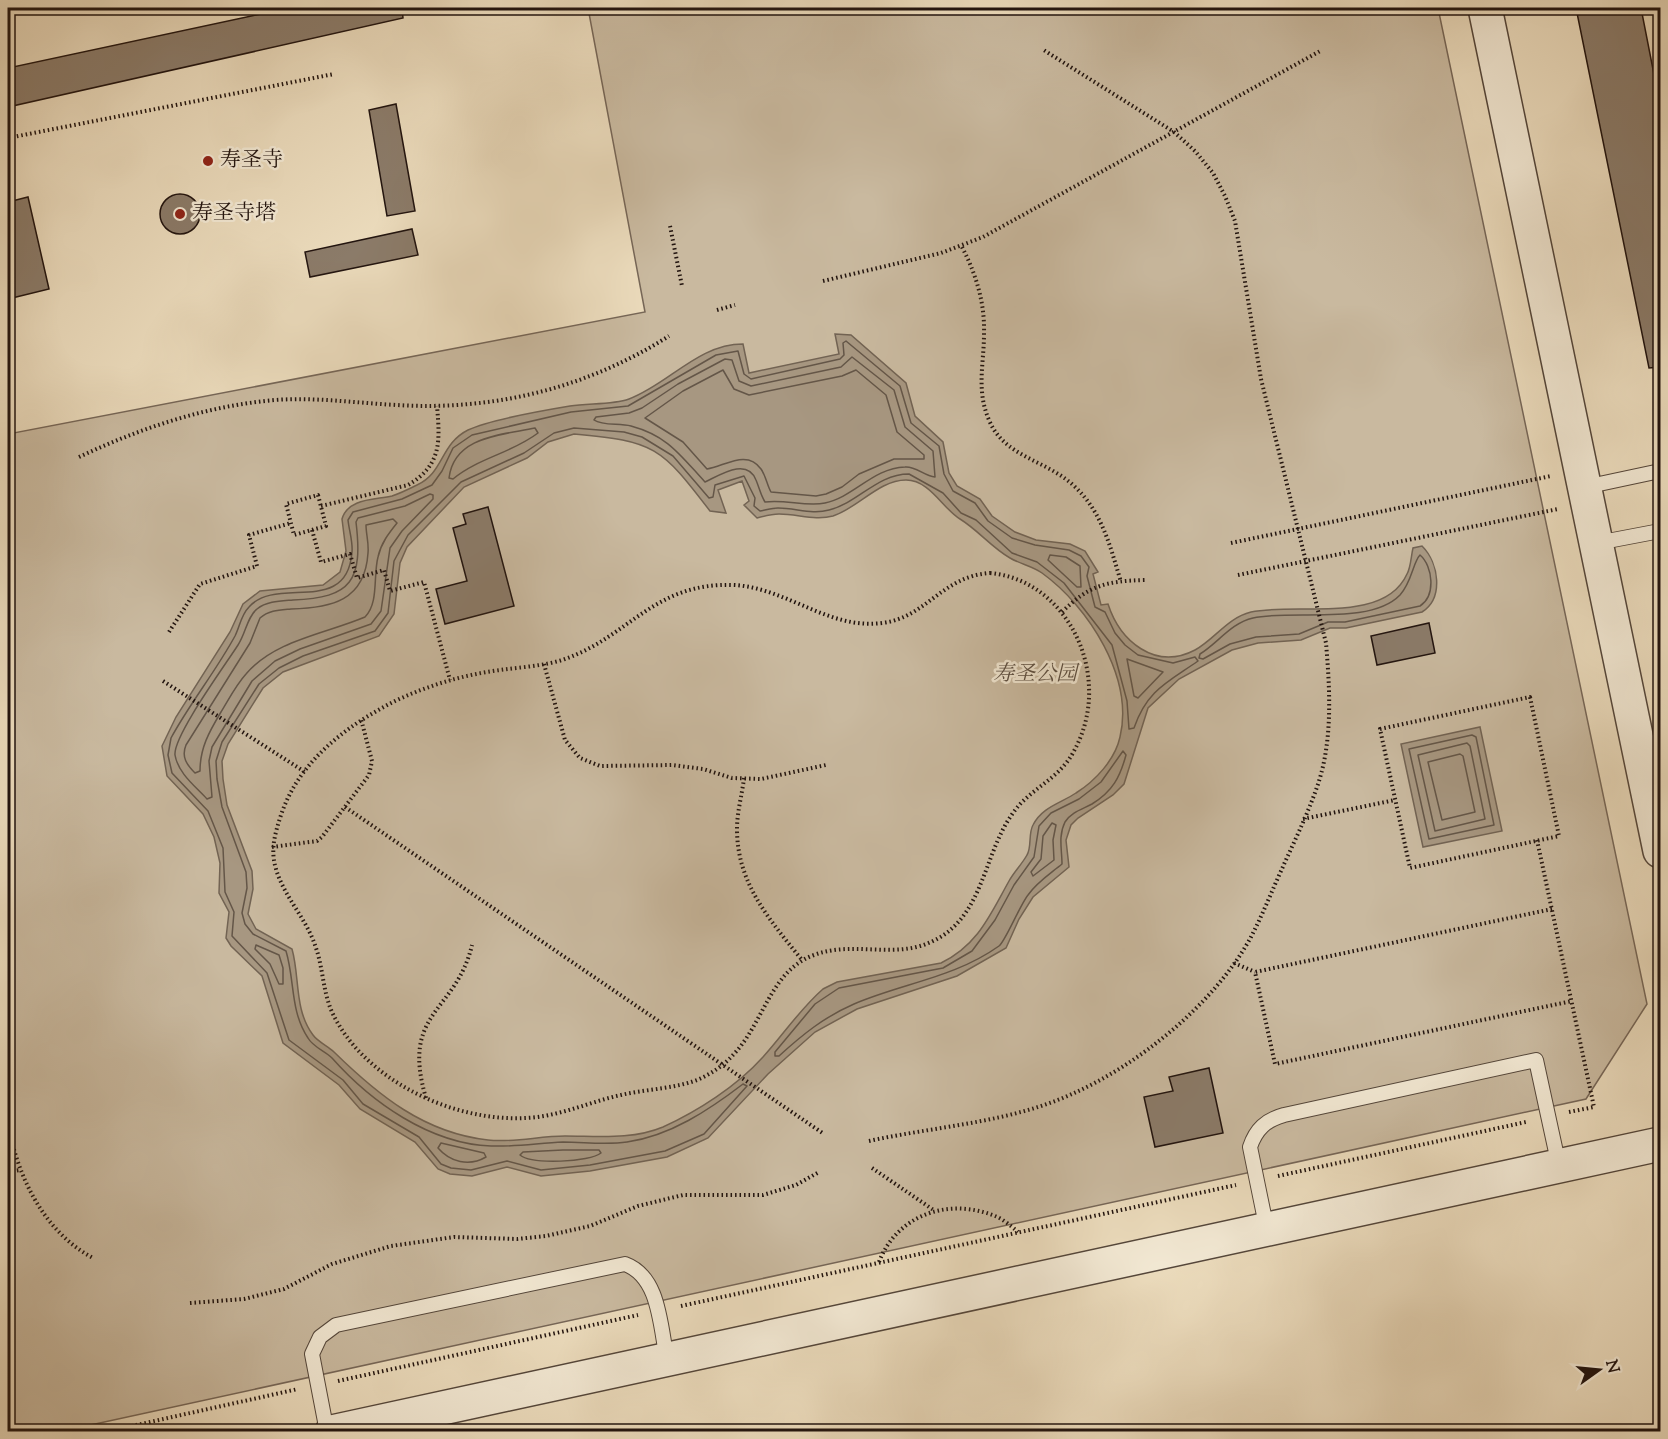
<svg xmlns="http://www.w3.org/2000/svg" width="1668" height="1439" viewBox="0 0 1668 1439" font-family="'Sorts Mill Goudy','Noto Serif SC',serif">
	<style>
		.green { fill: #c9b99f; stroke: #766657; stroke-width: 1.5 }
		.water { fill: #a79781; stroke: #726353; stroke-width: 1.5; fill-rule: evenodd }
		.lines { fill: none; stroke-linecap: round; stroke-linejoin: round }
		.shore { stroke: #645648; stroke-width: 1.5 }
		.building { fill: #8b7b69; stroke: #22140f; stroke-width: 1.5 }
		.service-casing { stroke: #54463a; stroke-width: 16 }
		.tertiary-casing { stroke: #54463a; stroke-width: 36 }
		.path { stroke: #22140f; stroke-width: 4; stroke-dasharray: 1.5 3; stroke-linecap: butt }
		.service { stroke: #f2e8d3; stroke-width: 14 }
		.tertiary { stroke: #f2e8d3; stroke-width: 33 }
		.poi-dot { fill: #8f2418; stroke: #f2e8d3; stroke-width: 2 }
		.labels { text-anchor: middle; dominant-baseline: central; stroke-width: 5; stroke-linejoin: round; paint-order: stroke }
		.poi-label { font-size: 21px; fill: #22140f; stroke: #f2e8d3; text-anchor: start }
		.park-label { font-size: 21px; font-style: italic; fill: #5c4e41; stroke: #f2e8d3 }
	</style>
	<rect width="100%" height="100%" fill="#ebdbbc"/>
	<filter id="stains"><feTurbulence type="fractalNoise" baseFrequency=".00333" numOctaves="4"/><feColorMatrix values="0 0 0 0 .2 0 0 0 0 .09 0 0 0 0 .02 0 0 0 .5 -.17"/></filter>
	<radialGradient id="worn" r=".72"><stop offset=".6" stop-color="#630" stop-opacity="0"/><stop offset="1" stop-color="#630" stop-opacity=".3"/></radialGradient>
	<!-- green -->
	<path class="green" d="M588,8H1438L1647,1004L1586,1099L63,1431L8,1432V434L645,312Z"/>
	<!-- water -->
	<g class="water">
		<path d="M835,334L851,335L906,383L915,416L943,442L949,473L957,486L980,499L992,516L1015,532L1036,540L1070,544L1085,551L1098,572L1093,574L1101,605L1108,604C1120,641 1155,671 1195,650C1215,639 1227,618 1251,612C1296,602 1384,625 1407,574C1411,567 1411,556 1413,548L1422,546C1439,563 1444,598 1422,612L1346,628H1330L1301,640L1258,643L1232,650L1179,679L1148,708L1124,784L1113,795L1078,818L1071,825L1066,840L1069,867L1033,897L1019,919L1006,948L957,976L857,1009L815,1032L768,1074L708,1138L667,1157L590,1171L541,1176L507,1167L472,1176L450,1174L438,1169L415,1142L360,1109L339,1085L283,1043L262,976L231,946L226,938L229,912L219,893L220,863L214,837L203,814L167,776L162,746L176,717L230,632L243,604L260,591L323,585L340,572L346,551L342,519C348,498 375,500 392,496C401,493 409,489 417,485C444,473 440,444 468,430C489,420 546,410 570,406C589,403 612,405 629,399C669,384 698,344 743,344L749,373L839,354ZM574,434C655,441 661,447 710,511L726,513L718,490L742,481L749,501L744,505L757,518C764,516 772,514 779,514C798,514 815,521 833,516C858,508 879,480 906,480C930,480 943,509 960,519C978,530 992,548 1010,558C1020,564 1032,566 1042,573C1089,607 1134,678 1120,737C1115,760 1095,781 1076,793C1061,803 1042,807 1033,825C1028,834 1032,847 1027,855C1022,864 1014,872 1009,881C990,915 978,945 941,963L837,982L823,989C800,1009 783,1035 763,1057C737,1086 698,1111 663,1127C632,1140 598,1136 565,1136C539,1136 513,1143 488,1140C424,1133 378,1095 334,1052C328,1046 318,1042 313,1035C294,1010 300,977 292,949L256,929L248,914L253,889L252,871L227,805L223,779L222,761L228,744L263,688L283,672L379,636L394,614L400,563L407,547L464,487L527,458L548,442Z"/>
		<path d="M1480,727L1502,831L1423,847L1401,744Z"/>
	</g>
	<g class="lines">
		<!-- shore -->
		<g class="shore">
			<path d="M846,341L900,386L911,423L939,446L944,474L953,491L975,503L988,521L1012,538L1035,545L1069,550L1081,556L1089,567L1087,576L1095,607L1105,612L1115,633L1125,645L1138,655L1173,663L1195,657L1198,661C1168,682 1147,690 1134,728L1129,729L1127,701L1112,645L1064,583L1037,562L1012,553L976,520L961,513L943,493L909,474C877,474 858,503 829,510C812,515 796,508 778,508C772,508 766,510 760,511L754,506L755,498L744,476L715,485L713,497L709,498L673,456L642,437L624,432L574,428L554,433L524,453L461,482L408,535L394,561L388,613L375,631L303,656L279,668L259,684L222,742L216,761L217,779L222,807L246,872L247,888L242,913L245,924L253,934L286,951C295,981 290,1011 308,1038C313,1047 325,1051 332,1058C371,1102 430,1144 491,1146C515,1147 539,1143 563,1142C584,1142 606,1145 627,1142C670,1136 709,1110 743,1084L747,1086L704,1134L665,1151L590,1165L541,1170L507,1161L471,1170L451,1168L441,1164L419,1137L363,1104L343,1080L289,1040L267,973L232,936L234,912L225,892L223,848L208,811L172,773L168,755L171,738C190,703 216,671 235,636C240,626 241,615 249,607C277,575 347,617 352,552C353,542 349,530 348,520L353,512L402,499L432,485L442,471L453,448L472,435L571,412L628,406L716,355L738,351L744,374L751,379L840,359L844,355L843,343Z"/>
			<path d="M852,357L894,390L905,427L933,451L935,477C924,476 916,466 905,467C873,468 854,497 825,503C806,507 785,499 765,502C761,496 759,487 756,480C747,457 720,475 705,482C680,455 668,436 631,426C619,423 603,426 594,420L596,417L629,413L642,408L678,384L725,359L732,360L739,381L751,386L841,367Z"/>
			<path d="M723,370L734,389L749,395L842,376L856,370L886,395L897,432L924,455V459H894L859,474L842,487L826,494L816,496L771,492C767,485 766,476 761,469C747,449 725,466 707,469L683,442L645,418L683,391Z"/>
			<path d="M535,428L538,433C512,453 478,458 453,479L449,478C454,436 502,435 535,428Z"/>
			<path d="M430,494L433,495V499L402,531L390,548L381,611L371,624L300,649L275,661L252,681L212,747L209,761L212,797L207,799C195,786 178,773 175,755C173,736 226,664 238,645C246,633 247,617 257,609C267,601 281,601 293,600C352,598 363,580 356,522L358,518L405,506Z"/>
			<path d="M393,519L397,523C389,533 381,543 378,557C373,576 379,603 365,617C325,634 275,640 246,674C236,685 229,699 221,712C209,732 200,748 200,771L195,773C187,765 181,757 186,745L250,643L260,618C269,610 280,610 291,609C331,608 365,601 368,553C369,543 366,534 366,525Z"/>
			<path d="M1050,555L1066,557L1080,566L1081,587H1077L1048,560Z"/>
			<path d="M1420,555C1433,566 1436,596 1420,606L1345,622H1328L1299,634L1256,637L1230,644L1203,659L1199,658L1200,654C1218,643 1231,623 1253,618C1293,609 1370,626 1400,595C1412,582 1413,562 1420,555Z"/>
			<path d="M1127,659L1163,672L1138,698L1134,696Z"/>
			<path d="M1472,735L1476,737L1494,825L1429,839L1409,749Z"/>
			<path d="M1467,743L1470,746L1485,819L1435,831L1418,755Z"/>
			<path d="M1123,751L1126,755C1120,777 1113,791 1092,804C1083,809 1071,812 1065,822C1058,836 1062,850 1062,864C1050,874 1037,882 1028,895C1020,905 1005,942 999,946C954,978 903,983 854,1004C824,1017 802,1035 779,1056H775V1052L815,1004L839,988L943,968L972,951L995,920L1014,885L1034,857L1039,826L1051,813L1079,799L1101,782Z"/>
			<path d="M1460,754L1463,756L1475,812L1442,820L1428,762Z"/>
			<path d="M1052,823L1056,825L1053,840L1054,860L1033,876L1031,872L1041,859L1043,836Z"/>
			<path d="M256,945L279,955L283,968V984H279L270,964L255,949Z"/>
			<path d="M441,1143L484,1153L486,1157C469,1167 450,1162 438,1148Z"/>
			<path d="M563,1150H599L601,1153C590,1162 532,1165 520,1155L523,1152Z"/>
		</g>
	</g>
	<!-- building -->
	<g class="building">
		<path d="M289,8H402L403,18L8,107V68Z"/>
		<path d="M1576,8H1641L1660,105V367L1649,368Z"/>
		<path d="M396,104L415,211L387,216L369,110Z"/>
		<circle cx="180" cy="214" r="20"/>
		<path d="M28,197L49,289L8,299V202Z"/>
		<path d="M412,229L418,255L310,277L305,252Z"/>
		<path d="M488,507L514,606L445,624L436,589L467,581L453,528L466,524L463,514Z"/>
		<path d="M1429,623L1435,653L1377,665L1371,636Z"/>
		<path d="M1209,1068L1223,1133L1155,1147L1144,1097L1173,1091L1169,1077Z"/>
	</g>
	<g class="lines">
		<!-- service casing -->
		<g class="service-casing">
			<g id="service">
				<path d="M1585,487L1660,471"/>
				<path d="M1597,543L1660,531"/>
				<path d="M1267,1230L1250,1147C1256,1129 1266,1120 1284,1115L1536,1060L1559,1166"/>
				<path d="M327,1432L312,1354L320,1337L336,1325L625,1264C660,1277 660,1326 667,1359"/>
			</g>
		</g>
		<!-- tertiary casing -->
		<g class="tertiary-casing">
			<g id="tertiary">
				<path d="M1485,8L1660,851"/>
				<path d="M332,1432L1660,1144"/>
			</g>
		</g>
		<!-- path -->
		<g class="path">
			<path d="M8,138L334,74"/>
			<path d="M670,226L682,286"/>
			<path d="M962,247C976,274 985,303 984,334C984,364 976,390 989,420C1004,457 1046,460 1073,485C1102,511 1110,546 1121,582"/>
			<path d="M823,281L941,253L983,237L1322,50"/>
			<path d="M717,310L735,305"/>
			<path d="M79,457C141,428 206,406 275,400C316,397 356,403 397,405C494,411 587,388 669,336"/>
			<path d="M318,495L326,526L294,535L286,504Z"/>
			<path d="M321,506L408,485C442,465 440,441 437,406"/>
			<path d="M312,530L321,562L350,554L357,578L384,570L390,591L424,582L450,680"/>
			<path d="M1231,543L1551,476"/>
			<path d="M990,573C1047,578 1087,631 1089,687C1090,709 1085,731 1074,751C1059,780 1030,788 1013,813C983,854 984,917 933,941C895,960 854,940 814,955C770,971 764,1023 733,1055C723,1066 711,1074 697,1080C673,1089 646,1089 621,1095C589,1102 558,1117 525,1118C452,1122 363,1079 332,1012C323,992 323,968 316,948C307,919 284,897 276,869C270,849 275,834 281,815C299,761 346,726 395,701C429,685 463,675 500,670C521,667 545,666 565,659C630,636 654,582 734,585C787,588 829,630 882,623C926,618 942,576 990,573Z"/>
			<path d="M1238,575L1558,509"/>
			<path d="M1062,612C1089,585 1107,581 1145,580"/>
			<path d="M169,632L200,584L257,566L249,535L291,523"/>
			<path d="M544,664L565,740L580,758L600,766L672,765L703,769L732,778L761,779L826,765"/>
			<path d="M163,681L305,772"/>
			<path d="M1530,697L1559,836L1410,868L1380,729Z"/>
			<path d="M744,778C742,795 737,812 737,829C737,884 770,920 802,960"/>
			<path d="M345,807L824,1134"/>
			<path d="M1303,819L1395,800"/>
			<path d="M1537,840L1594,1107L1569,1112"/>
			<path d="M272,847L317,841L322,837L369,775L372,761L361,719"/>
			<path d="M1552,909L1255,972L1275,1064L1572,1001"/>
			<path d="M1234,963L1255,972"/>
			<path d="M8,1038V1060"/>
			<path d="M426,1098C400,1011 456,1013 472,945"/>
			<path d="M8,1123C17,1176 44,1232 93,1258"/>
			<path d="M869,1141C937,1126 1008,1123 1072,1094C1140,1064 1215,1003 1251,937C1262,916 1271,893 1281,871C1293,844 1307,816 1317,787C1333,742 1330,690 1326,643L1261,379L1235,221L1225,196L1213,173L1195,151L1174,132L1042,49"/>
			<path d="M872,1168L935,1211"/>
			<path d="M8,1172L20,1170"/>
			<path d="M1278,1176L1526,1122"/>
			<path d="M879,1262C897,1215 948,1197 995,1216C1003,1219 1011,1226 1018,1232"/>
			<path d="M190,1303L244,1299L284,1289L332,1264L391,1246L454,1237L517,1239L546,1236L590,1226L638,1206L683,1195H763L796,1185L819,1172"/>
			<path d="M681,1306L1236,1185"/>
			<path d="M338,1381L638,1315"/>
			<path d="M105,1432L298,1389"/>
		</g>
		<!-- service -->
		<use href="#service" class="service"/>
		<!-- tertiary -->
		<use href="#tertiary" class="tertiary"/>
	</g>
	<!-- markers -->
	<g class="poi-dot">
		<circle cx="208" cy="161" r="6"/>
		<circle cx="180" cy="214" r="6"/>
	</g>
	<g class="labels">
		<!-- poi labels -->
		<g class="poi-label">
			<text x="220" y="161">寿圣寺</text>
			<text x="192" y="214">寿圣寺塔</text>
		</g>
		<!-- park labels -->
		<g class="park-label">
			<text x="1035" y="675">寿圣公园</text>
		</g>
	</g>
	<!-- margin -->
	<rect width="1668" height="1439" fill="none" stroke="#ebdbbc" stroke-width="30"/>
	<rect x="9" y="9" width="1650" height="1421" fill="none" stroke="#22140f" stroke-width="3"/>
	<rect x="15" y="15" width="1638" height="1409" fill="none" stroke="#22140f" stroke-width="1.5"/>
	<!-- north arrow -->
	<g transform="translate(1599 1370) rotate(75)" stroke="#f2e8d3" stroke-width="4.5" paint-order="stroke">
	<path d="M0-4.5L10 22L0 15L-10 22Z" fill="#22140f"/>
	<text y="-9" font-size="16" font-weight="bold" text-anchor="middle" fill="#22140f">N</text>
	</g>
	<rect width="100%" height="100%" filter="url(#stains)"/>
	<rect width="100%" height="100%" fill="url(#worn)"/>
</svg>
